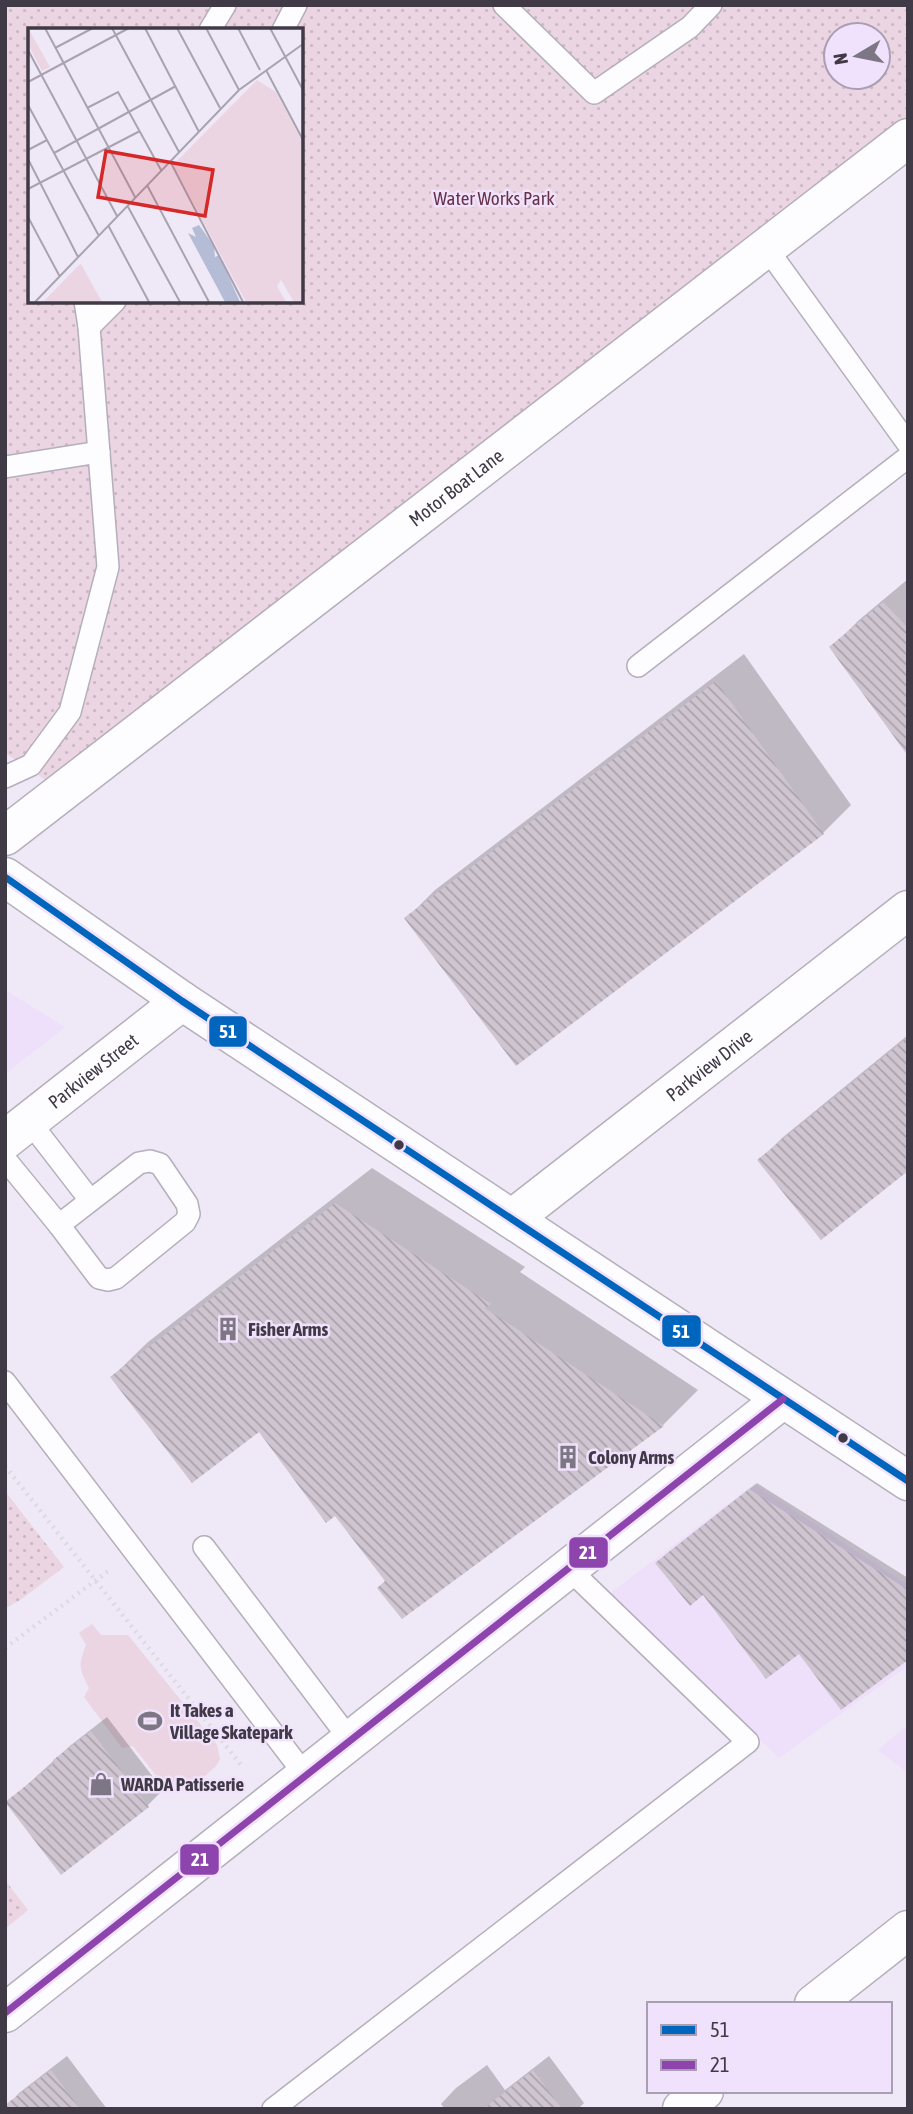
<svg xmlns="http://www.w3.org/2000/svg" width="913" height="2114" viewBox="0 0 913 2114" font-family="'Asap Condensed',sans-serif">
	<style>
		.built { fill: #eedffb }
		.green { fill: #ecd5e2 }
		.park { fill: url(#park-dots); fill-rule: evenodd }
		.shadow { fill: #0003 }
		.building { fill: url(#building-back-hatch) }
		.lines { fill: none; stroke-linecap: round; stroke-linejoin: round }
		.lane-casing { stroke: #b5aebb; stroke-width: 24 }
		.street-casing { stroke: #b5aebb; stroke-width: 41 }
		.secondary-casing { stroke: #b5aebb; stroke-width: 41 }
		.path { stroke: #dcdade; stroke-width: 4.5; stroke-dasharray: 2 5; stroke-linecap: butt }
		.lane { stroke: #fdfcfe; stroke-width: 21 }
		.street { stroke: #fdfcfe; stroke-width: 38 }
		.secondary { stroke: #fdfcfe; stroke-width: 38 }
		.bus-1-casing { stroke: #f0e2fc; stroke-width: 12 }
		.bus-2-casing { stroke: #f0e2fc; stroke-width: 12 }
		.bus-1 { stroke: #0065bd; stroke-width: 7 }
		.bus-2 { stroke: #8e44ad; stroke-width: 7 }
		.bus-dot { fill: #403946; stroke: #f0e2fc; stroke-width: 2.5 }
		.labels { text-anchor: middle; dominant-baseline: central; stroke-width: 5; stroke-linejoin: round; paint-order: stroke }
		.park-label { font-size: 19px; fill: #663248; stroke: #f0e2fc }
		.street-label { font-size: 19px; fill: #403946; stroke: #f0e2fc }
		.poi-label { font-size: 19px; font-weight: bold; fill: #403946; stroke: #f0e2fc; text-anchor: start }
		.inset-road { fill: none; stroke: #a9a2b0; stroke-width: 2 }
		.view { fill: #d62828; fill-opacity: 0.15; stroke: #d62828; stroke-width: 3.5 }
		.inset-edge { fill: none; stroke: #403946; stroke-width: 3.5 }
		.line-badge { stroke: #f0e2fc; stroke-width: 2.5 }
		.badge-label { font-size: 19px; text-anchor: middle; font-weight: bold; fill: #fff }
	</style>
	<defs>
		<pattern id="park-dots" width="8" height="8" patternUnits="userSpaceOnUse" patternTransform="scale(1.75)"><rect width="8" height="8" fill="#ecd5e2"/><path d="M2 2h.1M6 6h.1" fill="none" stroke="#cbb8c3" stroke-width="1.8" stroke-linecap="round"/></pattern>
		<pattern id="building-back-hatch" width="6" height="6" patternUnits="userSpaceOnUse" patternTransform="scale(1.75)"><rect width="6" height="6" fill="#cec5d0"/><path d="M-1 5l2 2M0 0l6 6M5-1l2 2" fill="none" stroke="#a9a1ab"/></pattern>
	</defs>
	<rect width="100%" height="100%" fill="#efe8f6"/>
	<!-- built -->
	<g class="built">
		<path d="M5,990L65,1027L5,1074Z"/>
		<path d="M754,1484L908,1585V1666L779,1758L608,1595Z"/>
		<path d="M908,1725V1773L878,1750Z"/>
	</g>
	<!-- green -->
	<path class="green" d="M92,1624L101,1635H128L217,1745L220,1759L216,1766L194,1786L184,1791H176L164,1786L133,1746L122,1748L84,1697L89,1688C79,1668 78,1666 86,1645L79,1633Z"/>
	<!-- park -->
	<g class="park">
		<path d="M5,5H908V122L53,785L5,753ZM30,30H301V301H30ZM836,35H878V77H836Z"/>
		<path d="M5,1491L64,1567L19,1601L5,1608Z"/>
		<path d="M5,1880L28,1910L5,1929Z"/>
	</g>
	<!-- shadow -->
	<g class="shadow">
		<path d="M908,579V753L831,648L859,620Z"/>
		<path d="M744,654L851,805L823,833L407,918L435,890Z"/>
		<path d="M908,1035V1169L760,1160L782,1138Z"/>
		<path d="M372,1168L525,1267L520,1272L698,1390L663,1425L402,1617L387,1580L335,1514L259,1430L112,1377L148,1342Z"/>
		<path d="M757,1483L908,1578V1658L704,1592L665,1555Z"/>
		<path d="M107,1717L163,1790L147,1806L7,1803L71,1745Z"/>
		<path d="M67,2056L107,2109H5L19,2093Z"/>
		<path d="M549,2056L584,2103L578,2109H445L441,2104L456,2088L487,2065L505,2090Z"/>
	</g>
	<!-- building -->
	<g class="building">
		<path d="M883,602L908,628V756L829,647Z"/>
		<path d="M716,681L824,834L516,1066L404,918Z"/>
		<path d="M908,1037V1171L821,1240L757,1160Z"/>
		<path d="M335,1203L491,1304L485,1308L664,1426L402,1619L377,1588L385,1581L335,1516L326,1523L259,1432L192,1483L110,1377Z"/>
		<path d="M749,1489L908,1590V1660L841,1710L799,1654L766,1679L703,1595L690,1606L655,1563Z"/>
		<path d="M91,1731L149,1807L61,1875L5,1802L55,1763L53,1760Z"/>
		<path d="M51,2070L80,2109H5V2105Z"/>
		<path d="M533,2070L562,2109H483Z"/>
	</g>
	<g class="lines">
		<!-- lane casing -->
		<g class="lane-casing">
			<g id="lane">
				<path d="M504,5L594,93L690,27L711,5"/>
				<path d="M210,30L225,5"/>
				<path d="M283,30L296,5"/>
				<path d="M765,246L908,444"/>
				<path d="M89,327L115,301"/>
				<path d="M5,467L99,452"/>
				<path d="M638,666L908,457"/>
				<path d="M5,777L31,765L70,712L108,567L89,327L85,301"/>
				<path d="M29,1121L90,1200"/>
				<path d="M5,1159L59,1225"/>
				<path d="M150,1161L160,1164L187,1204L189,1214L185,1222L116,1278L108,1280L99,1278L59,1225L139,1163Z"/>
				<path d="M5,1382L306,1776"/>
				<path d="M204,1547L351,1741"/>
				<path d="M273,2109L748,1742L569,1569"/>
			</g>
		</g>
		<!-- street casing -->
		<g class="street-casing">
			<g id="street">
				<path id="s1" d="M5,836L908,138"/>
				<path id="s2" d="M5,1140L182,1001"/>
				<path id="s3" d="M512,1219L908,910"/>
				<path d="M814,2004L908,1930"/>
				<path d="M682,2109L704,2091"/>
			</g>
		</g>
		<!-- secondary casing -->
		<g class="secondary-casing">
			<g id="secondary">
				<path d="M5,877L182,1001L908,1481"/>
				<path d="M5,2013L783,1399"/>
			</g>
		</g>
		<!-- path -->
		<g class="path">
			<path d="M5,1466L241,1765"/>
			<path d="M5,1648L111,1569"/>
		</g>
		<!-- lane -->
		<use href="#lane" class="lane"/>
		<!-- street -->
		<use href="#street" class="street"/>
		<!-- secondary -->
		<use href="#secondary" class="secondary"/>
		<!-- bus-1 casing -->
		<g class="bus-1-casing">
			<path id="bus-1" d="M5,877L182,1001L908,1481"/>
		</g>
		<!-- bus-2 casing -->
		<g class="bus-2-casing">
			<path id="bus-2" d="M5,2013L783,1399"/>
		</g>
		<!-- bus-1 -->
		<use href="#bus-1" class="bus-1"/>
		<!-- bus-2 -->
		<use href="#bus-2" class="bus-2"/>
	</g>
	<!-- icons -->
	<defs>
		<g id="building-bare" transform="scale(1.89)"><path d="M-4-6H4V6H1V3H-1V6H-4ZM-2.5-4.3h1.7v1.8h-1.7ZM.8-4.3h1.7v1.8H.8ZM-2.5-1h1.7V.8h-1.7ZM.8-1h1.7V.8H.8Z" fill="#7d7684" stroke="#f0e2fc" stroke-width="2.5" paint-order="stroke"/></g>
		<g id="stadium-bare" transform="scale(1.89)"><path d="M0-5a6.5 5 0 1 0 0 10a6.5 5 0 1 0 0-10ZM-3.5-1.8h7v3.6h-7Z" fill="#7d7684" stroke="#f0e2fc" stroke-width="2.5" paint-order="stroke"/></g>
		<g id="shop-bare" transform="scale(1.89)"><path d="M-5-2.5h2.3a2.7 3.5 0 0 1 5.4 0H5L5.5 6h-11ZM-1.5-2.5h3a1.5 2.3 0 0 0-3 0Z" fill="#7d7684" stroke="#f0e2fc" stroke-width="2.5" paint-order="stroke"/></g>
	</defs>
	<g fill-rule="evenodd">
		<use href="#building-bare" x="228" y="1329"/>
		<use href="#building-bare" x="568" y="1457"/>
		<use href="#stadium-bare" x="150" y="1721"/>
		<use href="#shop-bare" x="101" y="1784"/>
	</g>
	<!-- markers -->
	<g class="bus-dot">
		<circle cx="399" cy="1145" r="6"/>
		<circle cx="843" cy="1438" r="6"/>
	</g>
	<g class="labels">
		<!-- park labels -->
		<g class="park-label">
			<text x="494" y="198">Water Works Park</text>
		</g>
		<!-- street labels -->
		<g class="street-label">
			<text stroke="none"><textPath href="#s1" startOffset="570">Motor Boat Lane</textPath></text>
			<text stroke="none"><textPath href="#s3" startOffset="250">Parkview Drive</textPath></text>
			<text stroke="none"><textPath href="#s2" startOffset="112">Parkview Street</textPath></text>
		</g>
		<!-- poi labels -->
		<g class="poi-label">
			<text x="248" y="1329">Fisher Arms</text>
			<text x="588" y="1457">Colony Arms</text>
			<text x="170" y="1710">It Takes a<tspan x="170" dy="22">Village Skatepark</tspan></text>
			<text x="121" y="1784">WARDA Patisserie</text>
		</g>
	</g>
	<!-- overview -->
	<g transform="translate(28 28)">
		<rect width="275" height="275" fill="#efe8f6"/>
		<path d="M0,0L22,39L14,43L0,16Z" fill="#ecd5e2"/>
		<path d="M229,52L248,64L275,115V274H266L253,252L249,258L258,274H218L145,137ZM53,236L74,274H15L50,238Z" fill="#ecd5e2"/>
		<path d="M171,197L186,218L187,229L191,227L212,274H197L160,205L168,209L164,200Z" fill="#b4bcd6"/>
		<path class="inset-road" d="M17,0L107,169M84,0L151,124M117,0L171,104M149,0L192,80M178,0L211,62M210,0L232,42M242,0L275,62M27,20L65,0M0,22L89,188M238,42L275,112M0,54L101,0M0,77L71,208M59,80L90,64L133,142M0,122L19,112M26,125L148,58M0,131L50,229M142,133L215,274M119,157L181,274M0,161L112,103M99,177L152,274M0,189L32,249M80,197L121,274M7,274L211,62L275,16"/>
		<path class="view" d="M78,123L185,142L177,188L70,169Z"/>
		<rect width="275" height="275" class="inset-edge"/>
	</g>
	<g class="line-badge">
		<rect x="208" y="1015" width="40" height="33" rx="7" fill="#0065bd"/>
		<rect x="661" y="1314" width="41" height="34" rx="7" fill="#0065bd"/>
		<rect x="568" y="1536" width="41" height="33" rx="7" fill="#8e44ad"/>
		<rect x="179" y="1843" width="41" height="33" rx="7" fill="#8e44ad"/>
	</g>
	<g class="badge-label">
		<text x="228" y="1038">51</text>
		<text x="681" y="1338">51</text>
		<text x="588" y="1559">21</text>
		<text x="200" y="1866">21</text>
	</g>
	<!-- border -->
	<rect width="913" height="2114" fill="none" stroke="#403946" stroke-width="14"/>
	<!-- legend -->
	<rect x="647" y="2002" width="245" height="91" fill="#f0e2fc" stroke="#aa9eb3" stroke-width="2"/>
	<rect x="661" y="2025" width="35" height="10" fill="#0065bd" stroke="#aa9eb3" stroke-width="2"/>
	<text x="710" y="2037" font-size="21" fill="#403946">51</text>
	<rect x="661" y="2060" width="35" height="10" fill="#8e44ad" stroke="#aa9eb3" stroke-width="2"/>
	<text x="710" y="2072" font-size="21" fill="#403946">21</text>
	<!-- north arrow -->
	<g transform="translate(857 56) rotate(260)"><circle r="33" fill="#f0e2fc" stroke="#aa9eb3" stroke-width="2"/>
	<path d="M0-5L12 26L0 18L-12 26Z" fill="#7d7684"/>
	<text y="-10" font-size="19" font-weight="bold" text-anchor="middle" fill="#403946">N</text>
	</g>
</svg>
